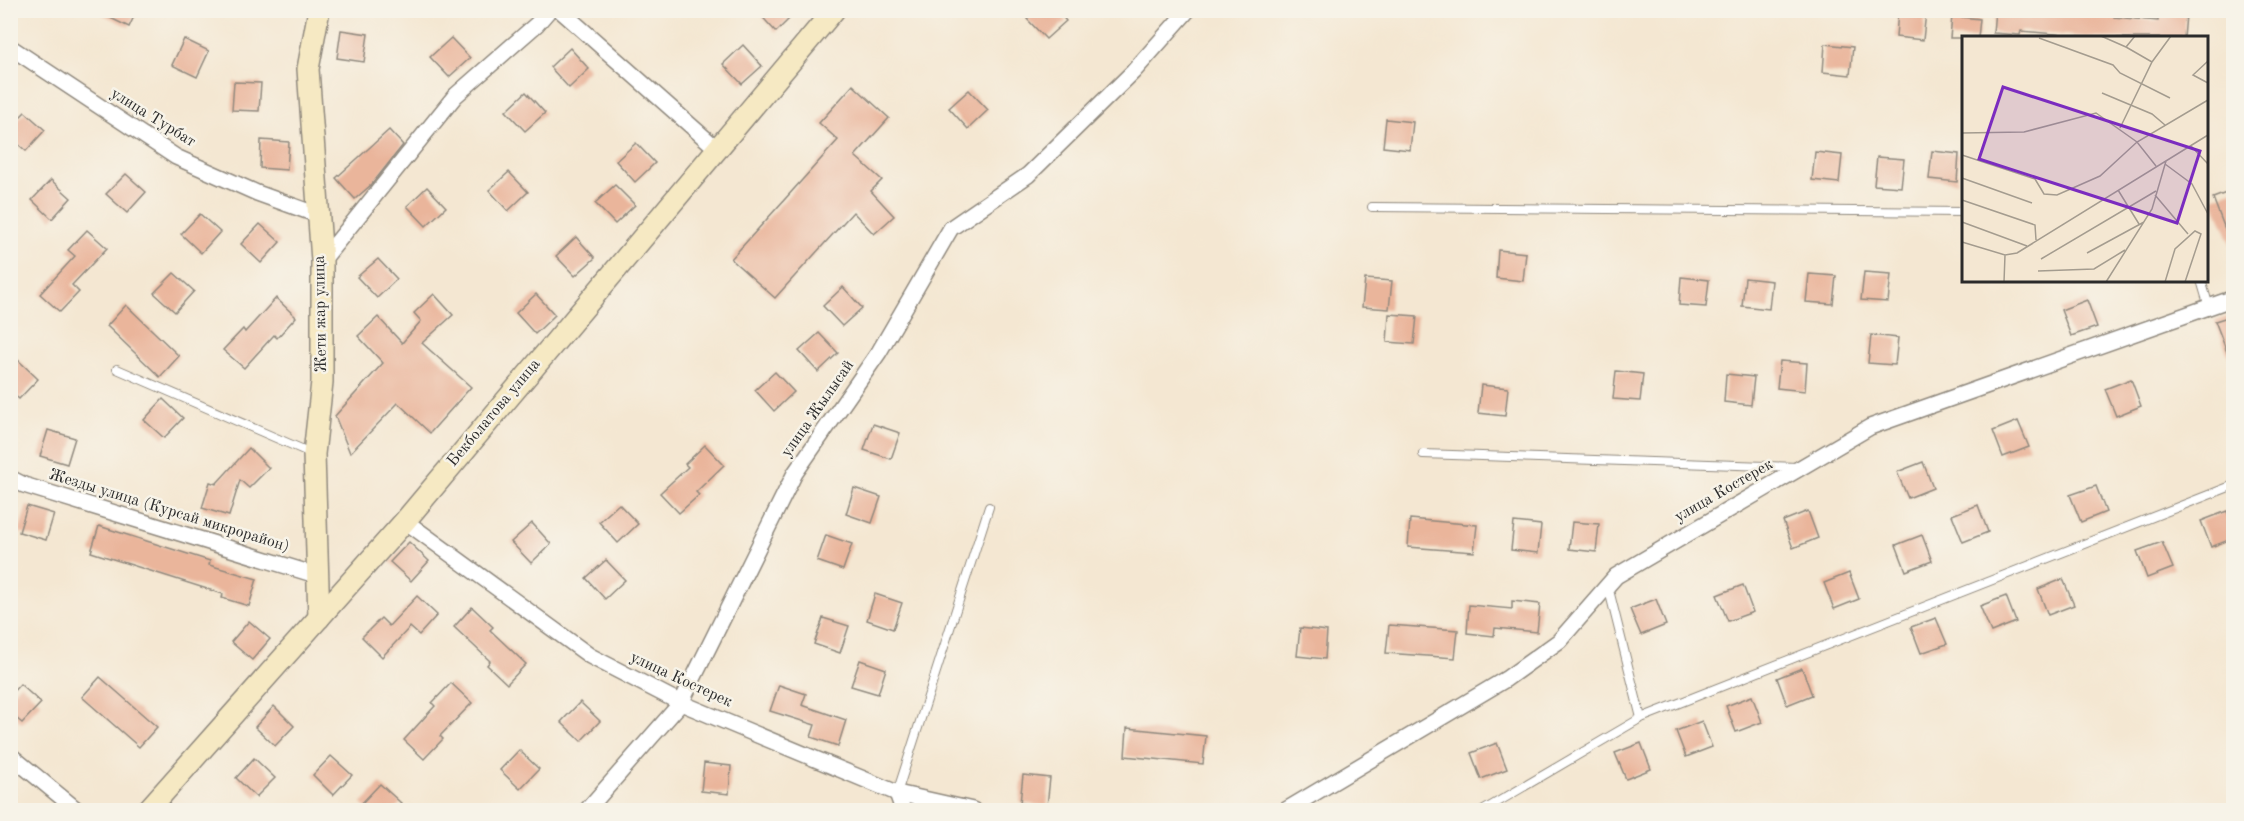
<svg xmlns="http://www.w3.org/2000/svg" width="2244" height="821" viewBox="0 0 2244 821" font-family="'Old Standard TT',serif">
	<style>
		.building { fill: #eab59b }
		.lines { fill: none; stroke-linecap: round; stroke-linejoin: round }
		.lane-casing { stroke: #90897e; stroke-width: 10 }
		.street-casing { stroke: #90897e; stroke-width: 18 }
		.secondary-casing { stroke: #90897e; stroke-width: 24 }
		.lane { stroke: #fff; stroke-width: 8 }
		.street { stroke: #fff; stroke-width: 15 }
		.secondary { stroke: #f6e9c3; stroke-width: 21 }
		.labels { text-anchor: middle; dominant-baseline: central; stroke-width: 5; stroke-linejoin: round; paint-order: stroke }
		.street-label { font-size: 16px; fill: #2b2b2b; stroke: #f7f3e8 }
		.inset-road { fill: none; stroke: #a49c8f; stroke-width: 1.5 }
		.view { fill: #7b2cbf; fill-opacity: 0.15; stroke: #7b2cbf; stroke-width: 3 }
		.inset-edge { fill: none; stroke: #2b2b2b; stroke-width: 3 }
	</style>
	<rect width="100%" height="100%" fill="#f7f3e8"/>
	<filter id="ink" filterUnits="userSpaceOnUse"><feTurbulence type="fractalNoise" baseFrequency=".0167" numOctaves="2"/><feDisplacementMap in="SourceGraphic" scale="12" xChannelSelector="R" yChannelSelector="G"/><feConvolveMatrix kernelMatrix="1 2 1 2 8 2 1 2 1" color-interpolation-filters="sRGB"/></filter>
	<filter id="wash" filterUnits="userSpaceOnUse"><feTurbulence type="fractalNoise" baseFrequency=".008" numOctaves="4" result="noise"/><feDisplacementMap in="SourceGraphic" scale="24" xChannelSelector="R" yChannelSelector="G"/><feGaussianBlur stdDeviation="1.35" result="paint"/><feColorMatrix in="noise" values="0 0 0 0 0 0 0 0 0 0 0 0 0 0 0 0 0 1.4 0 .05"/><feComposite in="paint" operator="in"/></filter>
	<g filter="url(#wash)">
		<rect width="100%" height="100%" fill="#f4e7d2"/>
		<g id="blocks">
			<!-- building -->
			<g class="building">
				<path d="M94,10H137L129,27Z"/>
				<path d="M756,10H798L776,32Z"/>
				<path d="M1036,10H1057L1066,21L1046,39L1027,19Z"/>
				<path d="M1898,10L1926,12L1923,40L1896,37Z"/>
				<path d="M1995,10H2114V17L2158,21L2159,12L2186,15L2184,38H2097L2021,31L2020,35L1993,33Z"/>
				<path d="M1952,16L1980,19L1978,38H1950Z"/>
				<path d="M341,30L368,34L364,62L337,58Z"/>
				<path d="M451,38L470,58L449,77L430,57Z"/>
				<path d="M184,39L209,51L197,77L172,65Z"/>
				<path d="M1825,44L1853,47L1850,75L1823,72Z"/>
				<path d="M743,45L762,66L742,84L723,64Z"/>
				<path d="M570,48L589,69L569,88L550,67Z"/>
				<path d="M234,82L261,83L259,111L232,110Z"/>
				<path d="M853,85L889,118L855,156L882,180L871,191L894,216L874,234L853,212L775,298L731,259L838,140L819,123Z"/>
				<path d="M969,90L988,110L968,129L949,108Z"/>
				<path d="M526,92L545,113L525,131L506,111Z"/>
				<path d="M25,112L45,130L26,151L10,137V127Z"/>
				<path d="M1386,119L1413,122L1410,150L1383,147Z"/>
				<path d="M389,130L403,145L372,184L355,199L336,178Z"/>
				<path d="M261,140L289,142L287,170L260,168Z"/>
				<path d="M636,143L655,163L635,182L616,161Z"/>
				<path d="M1932,151L1959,154L1957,182L1929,179Z"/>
				<path d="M1815,152L1842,155L1839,183L1812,180Z"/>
				<path d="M1877,157L1904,159L1901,187L1874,185Z"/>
				<path d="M509,172L528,192L508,211L489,190Z"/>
				<path d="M126,174L146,192L127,213L106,194Z"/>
				<path d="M51,180L71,198L52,219L32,200Z"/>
				<path d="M615,185L635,205L615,224L595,203Z"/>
				<path d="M427,187L446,207L426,226L407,206Z"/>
				<path d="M2234,190V246L2232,247L2213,198Z"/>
				<path d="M200,214L220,232L201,253L181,234Z"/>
				<path d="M260,224L280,242L261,263L241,244Z"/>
				<path d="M87,230L107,248L72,285L79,292L60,312L40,294L75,256L68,250Z"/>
				<path d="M576,237L595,258L575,276L556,256Z"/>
				<path d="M1498,250L1526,253L1523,281L1496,278Z"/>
				<path d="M378,259L397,279L377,298L357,277Z"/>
				<path d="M1864,272L1891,274L1888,302L1861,300Z"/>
				<path d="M174,273L194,291L175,312L154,293Z"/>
				<path d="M1809,274L1836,276L1833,304L1806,302Z"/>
				<path d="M1681,277L1709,280L1706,307L1679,305Z"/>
				<path d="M1745,278L1772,281L1769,309L1742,306Z"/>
				<path d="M1365,279L1392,281L1389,309L1362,307Z"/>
				<path d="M843,287L862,308L842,326L823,306Z"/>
				<path d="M434,294L453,315L422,343L471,387L430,433L398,403L350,453L335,416L383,363L358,336L378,317L402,343L421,321L414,313Z"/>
				<path d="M536,294L555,315L535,334L516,313Z"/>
				<path d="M276,298L296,317L277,338L274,335L244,368L223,350L243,329L245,332Z"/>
				<path d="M2087,300L2097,327L2071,336L2061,310Z"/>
				<path d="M126,305L179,356L160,377L107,326Z"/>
				<path d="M1389,314L1417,316L1414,344L1387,342Z"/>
				<path d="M2234,315V365H2232L2215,321Z"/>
				<path d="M819,333L838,353L818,372L799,351Z"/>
				<path d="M1871,335L1898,338L1895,365L1868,363Z"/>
				<path d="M18,360L38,379L19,399L10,391V368Z"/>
				<path d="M1780,361L1807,363L1805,391L1777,388Z"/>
				<path d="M1616,371L1643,374L1640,401L1613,399Z"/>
				<path d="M775,372L794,392L774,411L755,390Z"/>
				<path d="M1726,374L1754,377L1751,405L1724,402Z"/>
				<path d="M2131,379L2141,406L2116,416L2105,389Z"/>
				<path d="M1481,385L1508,388L1505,416L1478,413Z"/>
				<path d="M163,399L183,418L164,438L144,420Z"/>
				<path d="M2018,421L2029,447L2003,457L1993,431Z"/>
				<path d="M873,424L900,433L891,459L864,450Z"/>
				<path d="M48,430L75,438L67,464L40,456Z"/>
				<path d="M705,445L724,465L696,492L699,495L679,513L660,493L688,467L685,464Z"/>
				<path d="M249,448L269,468L249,488L240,480L229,516L202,508L210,482L216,484Z"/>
				<path d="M1923,462L1933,488L1908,498L1897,472Z"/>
				<path d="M2096,486L2106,512L2081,522L2070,495Z"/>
				<path d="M854,488L881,497L872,523L846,514Z"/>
				<path d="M619,504L638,524L618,543L599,522Z"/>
				<path d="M1978,505L1988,532L1963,542L1952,515Z"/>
				<path d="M27,506L54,514L46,540L19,532Z"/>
				<path d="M1808,511L1818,538L1793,548L1783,521Z"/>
				<path d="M2227,511L2234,529V538L2211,547L2201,521Z"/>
				<path d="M1410,519L1477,525L1474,552L1408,547Z"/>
				<path d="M1514,522L1541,525L1538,553L1511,550Z"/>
				<path d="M1572,522L1599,524L1596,552L1569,549Z"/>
				<path d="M532,523L551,544L531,563L511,542Z"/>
				<path d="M99,526L210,561L209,565L257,579L249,606L222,598L223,594L91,552Z"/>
				<path d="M826,535L852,544L843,570L817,561Z"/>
				<path d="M1922,535L1932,561L1906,571L1896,545Z"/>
				<path d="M409,542L429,561L411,581L390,562Z"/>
				<path d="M2162,542L2173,568L2147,578L2137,551Z"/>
				<path d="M606,560L625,580L605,599L586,578Z"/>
				<path d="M1849,573L1859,599L1834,609L1824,583Z"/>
				<path d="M2063,579L2074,605L2048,615L2038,589Z"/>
				<path d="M1743,585L1753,612L1728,621L1717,595Z"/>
				<path d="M875,594L902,603L893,629L867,620Z"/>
				<path d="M417,596L437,615L419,635L410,627L382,657L362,637L381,618L389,626Z"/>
				<path d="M2006,596L2016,622L1991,632L1980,606Z"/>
				<path d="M1656,599L1666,625L1641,635L1630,609Z"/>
				<path d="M1512,601L1540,604L1537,632L1495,628L1494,636L1467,633L1469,605L1512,609Z"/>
				<path d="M472,607L493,627L490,630L526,664L507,684L487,665L490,661L454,627Z"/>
				<path d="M823,618L849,626L840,653L814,644Z"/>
				<path d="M1936,618L1947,644L1921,653L1911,627Z"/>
				<path d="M249,621L270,639L252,660L231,642Z"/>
				<path d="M1389,625L1458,630L1455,658L1386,653Z"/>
				<path d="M1300,628L1327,631L1325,659L1297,656Z"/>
				<path d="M860,660L886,669L878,694L851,686Z"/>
				<path d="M1802,668L1812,695L1787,705L1777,678Z"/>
				<path d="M100,677L157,727L139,747L82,697Z"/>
				<path d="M451,683L472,703L440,736L443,739L424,759L404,740L435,706L432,703Z"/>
				<path d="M20,684L41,703L22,723L10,713V695Z"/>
				<path d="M779,685L806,694L802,705L846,720L838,746L811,737L815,725L770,711Z"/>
				<path d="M1752,696L1762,722L1736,732L1726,706Z"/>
				<path d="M580,702L600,721L581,741L561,722Z"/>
				<path d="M274,706L294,726L275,746L255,727Z"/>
				<path d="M1702,721L1712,747L1686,757L1676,731Z"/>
				<path d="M1127,728L1206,736L1203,764L1125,756Z"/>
				<path d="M1497,743L1507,769L1481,779L1471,753Z"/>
				<path d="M1641,743L1651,769L1626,779L1615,753Z"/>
				<path d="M519,750L539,769L520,789L500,770Z"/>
				<path d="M331,756L352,775L333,795L313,775Z"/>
				<path d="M254,758L275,778L256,797L236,778Z"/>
				<path d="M704,763L731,766L729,794L701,791Z"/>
				<path d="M1023,775L1050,778L1047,806L1020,803Z"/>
				<path d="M380,784L401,803L394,810H368L361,804Z"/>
			</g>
		</g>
	</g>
	<g filter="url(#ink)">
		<use href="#blocks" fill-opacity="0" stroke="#90897e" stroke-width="1.5"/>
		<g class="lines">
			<!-- lane casing -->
			<g class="lane-casing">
				<g id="lane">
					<path d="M1372,207L1964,212"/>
					<path d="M2201,280L2209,307"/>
					<path d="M117,369L313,454"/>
					<path d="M1423,454L1797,467"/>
					<path d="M1608,586L1641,718"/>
					<path d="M897,793L989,507"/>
					<path d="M1484,810L1641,718L2234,485"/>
				</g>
			</g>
			<!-- street casing -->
			<g class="street-casing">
				<g id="street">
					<path d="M560,10L716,148"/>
					<path d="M10,47L176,157L257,193L318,215"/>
					<path d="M322,261L455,96L537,24L549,10"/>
					<path d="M10,478L24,485L319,576"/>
					<path d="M405,521L590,656L681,703L897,793L973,810"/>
					<path d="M10,755L77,810"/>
					<path d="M897,793L903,810"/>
					<path d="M587,810L681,703L795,473L879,352L951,228L1028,175L1133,72L1188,10"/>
					<path d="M1286,810L1506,679L1559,641L1616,576L1870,427L2234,298"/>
				</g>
			</g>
			<!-- secondary casing -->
			<g class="secondary-casing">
				<g id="secondary">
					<path d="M319,10L308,69L322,261V382L314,454L319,618"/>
					<path d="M148,810L405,521L834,10"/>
				</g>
			</g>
			<!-- lane -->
			<use href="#lane" class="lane"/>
			<!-- street -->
			<use href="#street" class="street"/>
			<!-- secondary -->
			<use href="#secondary" class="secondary"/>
		</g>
	</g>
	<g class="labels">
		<!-- street labels -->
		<g class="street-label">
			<text transform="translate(153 118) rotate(32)">улица Турбат</text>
			<text transform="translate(321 314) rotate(-91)">Жети жар улица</text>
			<text transform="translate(818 409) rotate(-55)">улица Жылысай</text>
			<text transform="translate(494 413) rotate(-50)">Бекболатова улица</text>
			<text transform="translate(1724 491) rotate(-30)">улица Костерек</text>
			<text transform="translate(169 511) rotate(17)">Жезды улица (Курсай микрорайон)</text>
			<text transform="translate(681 680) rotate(25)">улица Костерек</text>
		</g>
	</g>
	<!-- overview -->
	<g transform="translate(1962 36)">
		<rect width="246" height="246" fill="#f4e7d2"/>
		<path class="inset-road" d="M139,0L164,11L173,0M77,2L151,29L158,37L208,62M164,11L190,26M246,25L231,39L246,47M140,57L190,78L203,89M158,92L190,26L209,0M0,97L62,96L134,77L175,106L194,130M229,110L246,128M0,119L73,143L82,158L95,159L138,140L175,106L246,64M203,128L230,148L246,178M0,142L70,167M156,154L177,188M193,159L226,198M0,164L73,189L74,204M0,186L65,210M0,206L43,219L55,217L246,99M125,217L182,186M79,223L194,155M76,235L132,233L163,214M42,246L43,219M144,246L190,173L204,125M203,246L213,213L233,195L239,198L223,246"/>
		<path class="view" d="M41,51L238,115L215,187L17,123Z"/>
		<rect width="246" height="246" class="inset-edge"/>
	</g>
	<!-- margin -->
	<rect width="2244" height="821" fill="none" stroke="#f7f3e8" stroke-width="36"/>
</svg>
